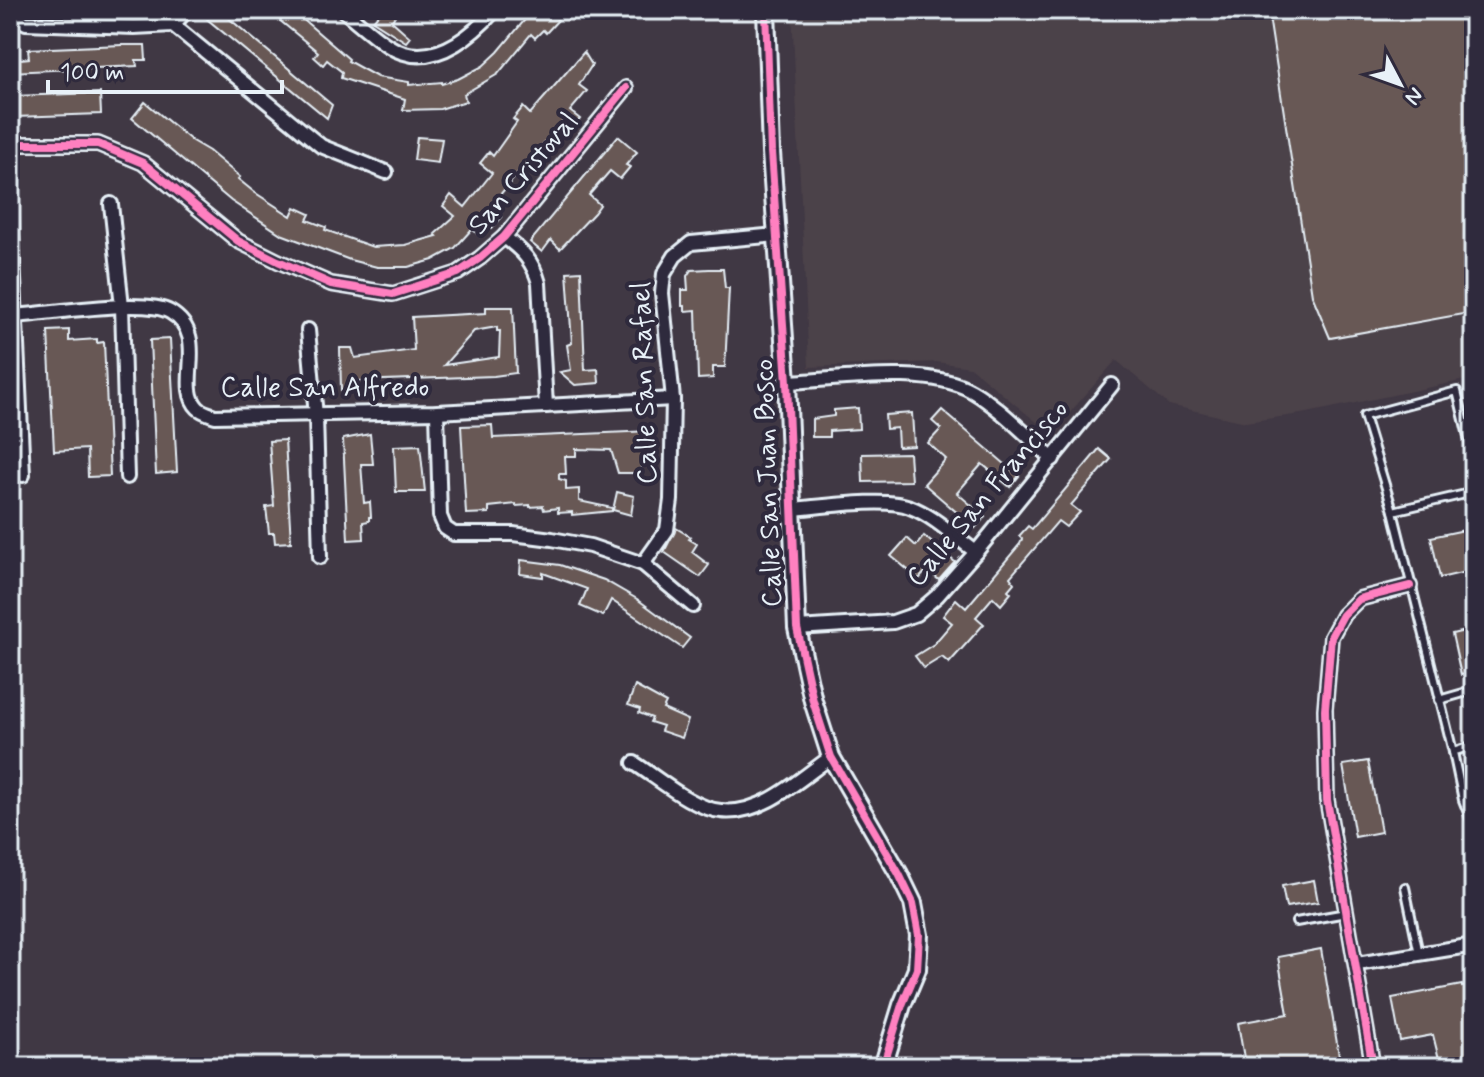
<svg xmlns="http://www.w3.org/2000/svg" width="1484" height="1077" viewBox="0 0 1484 1077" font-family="Mynerve,sans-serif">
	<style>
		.built { fill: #4c4249 }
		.building { fill: #675855; stroke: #e8f1f8; stroke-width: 2; fill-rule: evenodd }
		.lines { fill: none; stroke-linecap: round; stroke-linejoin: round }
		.service-casing { stroke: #e8f1f8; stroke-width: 12 }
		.minor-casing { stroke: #e8f1f8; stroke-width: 18 }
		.tertiary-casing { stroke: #e8f1f8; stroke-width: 22 }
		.service { stroke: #2f2a3d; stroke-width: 6 }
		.minor { stroke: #2f2a3d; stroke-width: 12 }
		.tertiary { stroke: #2f2a3d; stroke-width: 16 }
		.cycleway-casing { stroke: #2f2a3d; stroke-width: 13 }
		.cycleway { stroke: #ff80c0; stroke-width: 8 }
		.labels { text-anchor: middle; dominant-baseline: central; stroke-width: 8; stroke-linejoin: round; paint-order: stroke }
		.street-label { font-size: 28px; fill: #e8f1f8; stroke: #2f2a3d }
	</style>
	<rect width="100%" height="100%" fill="#403844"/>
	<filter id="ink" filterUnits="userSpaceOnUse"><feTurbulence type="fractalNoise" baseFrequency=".0125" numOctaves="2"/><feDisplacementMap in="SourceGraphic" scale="16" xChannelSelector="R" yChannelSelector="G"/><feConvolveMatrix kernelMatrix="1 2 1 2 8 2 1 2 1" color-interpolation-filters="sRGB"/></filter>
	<g filter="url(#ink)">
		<!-- built -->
		<path class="built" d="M792,10H1474V378L1307,413L1246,422L1169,405L1116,360L1051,434L970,367L937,362L809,367Z"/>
		<!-- building -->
		<g class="building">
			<path d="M214,10H219L332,105L327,118L207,19Z"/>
			<path d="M267,10H292L349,59L348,61L377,77L409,82V85L442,82V84L458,79L483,66L498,52L533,10H546L558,20L546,33L543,30L535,38L531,34L498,74L464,94L466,101L440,109L403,110L405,99L341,78L342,72L327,60L323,65L314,57L318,52Z"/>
			<path d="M382,10H398L392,21L410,37L406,42L373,21Z"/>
			<path d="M1268,10H1461L1471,35L1474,57V312L1330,338L1312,295Z"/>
			<path d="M122,45H145L146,60H136L137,66L10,72V60L29,58L28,49Z"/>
			<path d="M584,52L592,65L579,85L587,91L570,111L580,119L570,130L562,122L498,197L501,198L495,205L502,211L499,215L502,217L492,228L489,226L480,236L472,229L455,248L433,260L408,267H377L350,260L281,234L231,201L132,118L145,102L192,141L209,151L240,177L238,179L254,192L291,216L295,207L310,214L307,220L326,227L325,230L373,247L405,245L437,236L435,234L455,216L443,206L451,195L465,207L492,173L480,163L489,152L493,156L517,122L513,119L523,107L530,114Z"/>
			<path d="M100,93L101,114L14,117L13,96Z"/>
			<path d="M618,136L637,152L626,165L630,167L620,179L610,171L589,195L600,205L594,213L560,249L551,240L542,252L530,242Z"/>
			<path d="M417,137L442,139L438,163L414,160Z"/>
			<path d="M709,269H723L725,288H729L725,367H713V378L698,379L696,310L685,311V306H682V290H688L687,276L691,270Z"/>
			<path d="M581,271L585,370L598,369L599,383L575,385L560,372L571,370L567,345L572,343L567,272Z"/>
			<path d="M486,307H513L516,373L494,376L357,381V390H341L340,348H352L355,358L414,350L412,317L486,313ZM497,327V331H500L499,357L444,365L474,331Z"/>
			<path d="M69,330V341L97,339V343L104,342L110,476L88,477L87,449L54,451L48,331Z"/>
			<path d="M170,339L177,472L156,474L150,340Z"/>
			<path d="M858,408L859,429L829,431V437H812V419L834,416V410Z"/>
			<path d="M942,410L1019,476L1010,487L982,464L969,479L957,493L985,517L975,528L924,484L946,459L928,443L941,429L932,421Z"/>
			<path d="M912,413L914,446L898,447L897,428L886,429L885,415Z"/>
			<path d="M492,425L493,438L651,431L652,456H641V473H618L611,450L576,449V456H565L566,474H559V479L566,481V490L579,489V501L612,508V511L572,515V512L558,513V508L544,510L543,506L530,507V505L516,506V504L489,507V513L466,514L461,426Z"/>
			<path d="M370,434L373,464H361L364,503L370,502L371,517H369V521L363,522L364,539L348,540L343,439Z"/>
			<path d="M285,440L291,542L275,543L274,533H269L266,507L274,506L269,441Z"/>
			<path d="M420,445L425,492H396L394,446Z"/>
			<path d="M1099,449L1111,459L1071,505L1080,512L1066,527L1058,521L1010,577L1014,583L1008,590L1011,593L1001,605L993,597L976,617L984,624L949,663L942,657L924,668L915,656L934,644L952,623L943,616L956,599L966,608L1020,544L1022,539L1019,536L1028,526L1032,529Z"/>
			<path d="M909,453L911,481L863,482L862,454Z"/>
			<path d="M617,492L634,496L631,515L613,510Z"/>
			<path d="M676,528L691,537L689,539L697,544L692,552L709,565L700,577L664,552Z"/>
			<path d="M1474,528V570L1440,578L1431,537Z"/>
			<path d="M924,536L955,562L939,580L927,570L919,579L891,556L907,538L916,546Z"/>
			<path d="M521,560L560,565L604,580L637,599L690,638L682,648L611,600L603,616L580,606L587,589L543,573V577L520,574Z"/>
			<path d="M1469,630L1474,644V672L1461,675L1452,634Z"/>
			<path d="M635,686L666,703L663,709L688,720L682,738L661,731L663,726L650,722L652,718L639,713L640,709L628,705Z"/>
			<path d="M1368,761L1381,832L1355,837L1343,765Z"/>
			<path d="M1314,880L1318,902L1286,907L1282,886Z"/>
			<path d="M1321,949L1341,1067H1268V1060L1245,1064L1238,1023L1288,1014L1278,957Z"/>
			<path d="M1462,985V987L1474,985V1067H1441L1433,1035L1400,1041L1392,998Z"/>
		</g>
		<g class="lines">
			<!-- service casing -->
			<g class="service-casing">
				<g id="service">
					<path d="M1474,461L1457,391L1364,416L1393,511L1453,752L1463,800L1474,828"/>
					<path d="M1393,511L1474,492"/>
					<path d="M1439,700L1474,690"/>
					<path d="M1453,752L1474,745"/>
					<path d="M1472,877L1474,888"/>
					<path d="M1405,887L1419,954"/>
					<path d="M1296,922L1346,913"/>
					<path d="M1420,1067H1421"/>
				</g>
			</g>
			<!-- minor casing -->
			<g class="minor-casing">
				<g id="minor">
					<path d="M18,10L20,20L26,23L134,27L173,25"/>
					<path d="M343,10C358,22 372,35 387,45C428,72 468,40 495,10"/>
					<path d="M173,25L321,146L386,172"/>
					<path d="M173,25L187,10"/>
					<path d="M10,144H98L143,163L238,241L278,261L331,284L393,294L458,273L480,258L504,237L626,88"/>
					<path d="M10,191L23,475"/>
					<path d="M111,204L122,306L127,477"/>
					<path d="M504,237C522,250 533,261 539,283L546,406"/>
					<path d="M10,316C44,315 144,297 170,312C211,336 175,385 198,408C202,412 210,414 215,416L437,412L673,399"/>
					<path d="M308,330L316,416L320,557"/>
					<path d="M787,382C839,380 927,365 972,391C998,406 1029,438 1053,459"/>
					<path d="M437,412L440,516L445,528L454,534H513L552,539L590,546L643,564L693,606"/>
					<path d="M793,509C820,507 887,497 910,507C934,516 955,537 976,552"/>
					<path d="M643,564L667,530L671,500L673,399L662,293L664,274L675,256L691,243L777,235"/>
					<path d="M797,628L893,622L916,614L937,596L976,552L1112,385"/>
					<path d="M634,763C658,778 693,809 721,811C762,816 801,778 831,757"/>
					<path d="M1357,964L1474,945"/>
					<path d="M1373,1067L1327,800L1325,709L1331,637L1343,615L1359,599L1410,586"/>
				</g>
			</g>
			<!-- tertiary casing -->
			<g class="tertiary-casing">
				<path id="tertiary" d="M766,10L771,152L787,382L797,628L813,701L831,757L899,874L913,903L919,935L917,969L902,1005L883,1067"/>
			</g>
			<!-- service -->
			<use href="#service" class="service"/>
			<!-- minor -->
			<use href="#minor" class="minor"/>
			<!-- tertiary -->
			<use href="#tertiary" class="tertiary"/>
			<!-- cycleway casing -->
			<g class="cycleway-casing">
				<g id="cycleway">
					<path d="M766,10L771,152L787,382L797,628L813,701L831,757L899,874L913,903L919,935L917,969L902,1005L883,1067"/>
					<path d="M10,144H98L143,163L238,241L278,261L331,284L393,294L458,273L480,258L504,237L626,88"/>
					<path d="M1373,1067L1327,800L1325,709L1331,637L1343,615L1359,599L1410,586"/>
				</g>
			</g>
			<!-- cycleway -->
			<use href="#cycleway" class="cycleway"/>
		</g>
	</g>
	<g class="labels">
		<!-- street labels -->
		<g class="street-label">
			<text transform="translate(524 174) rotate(-49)">San Cristoval</text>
			<text transform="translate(645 383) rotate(-92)">Calle San Rafael</text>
			<text x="325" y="388">Calle San Alfredo</text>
			<text transform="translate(769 483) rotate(-92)">Calle San Juan Bosco</text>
			<text transform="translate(988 494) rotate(-50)">Calle San Francisco</text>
		</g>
	</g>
	<!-- margin -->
	<rect width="1484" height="1077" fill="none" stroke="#2f2a3d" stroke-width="40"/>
	<rect x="20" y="20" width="1444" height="1037" fill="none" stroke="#e8f1f8" stroke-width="3" filter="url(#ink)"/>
	<!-- north arrow -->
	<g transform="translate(1400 84) rotate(131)" stroke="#2f2a3d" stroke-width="6" paint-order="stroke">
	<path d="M0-6L14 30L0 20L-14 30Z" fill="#e8f1f8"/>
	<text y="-12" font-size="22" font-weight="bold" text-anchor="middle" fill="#e8f1f8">N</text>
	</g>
	<!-- scale -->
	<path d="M48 80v12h234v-12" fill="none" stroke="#e8f1f8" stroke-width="4"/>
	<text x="60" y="80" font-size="24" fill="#e8f1f8" stroke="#2f2a3d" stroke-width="6" paint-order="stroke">100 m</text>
</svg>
